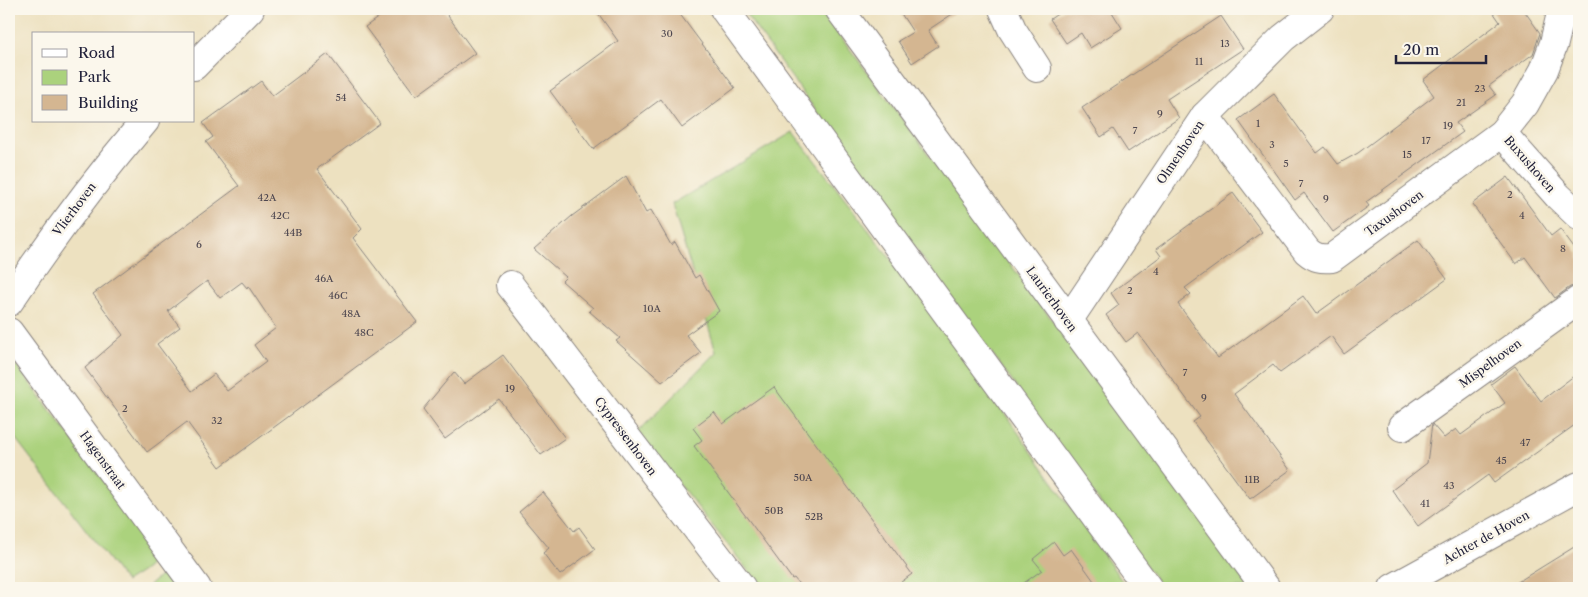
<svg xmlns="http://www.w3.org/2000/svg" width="1588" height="597" viewBox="0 0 1588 597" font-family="'Libre Caslon Text',serif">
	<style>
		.green { fill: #abd27d; stroke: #667a5c }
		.building { fill: #d4b691; fill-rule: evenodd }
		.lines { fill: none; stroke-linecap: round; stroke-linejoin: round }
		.street-casing { stroke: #88827e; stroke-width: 30 }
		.street { stroke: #fff; stroke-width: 28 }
		.labels { text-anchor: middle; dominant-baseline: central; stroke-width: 5; stroke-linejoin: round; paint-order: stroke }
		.number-label { font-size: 10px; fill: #4e4750 }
		.street-label { font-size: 12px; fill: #22223b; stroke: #fbf7ec }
	</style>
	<rect width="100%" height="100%" fill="#fbf7ec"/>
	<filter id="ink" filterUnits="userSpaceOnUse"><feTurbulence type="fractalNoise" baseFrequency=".02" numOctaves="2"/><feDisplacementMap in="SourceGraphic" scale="10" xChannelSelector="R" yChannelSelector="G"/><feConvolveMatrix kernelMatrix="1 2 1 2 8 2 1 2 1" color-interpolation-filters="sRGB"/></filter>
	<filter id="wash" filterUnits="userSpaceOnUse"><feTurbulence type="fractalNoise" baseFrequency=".0096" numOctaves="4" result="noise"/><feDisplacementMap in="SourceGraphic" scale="20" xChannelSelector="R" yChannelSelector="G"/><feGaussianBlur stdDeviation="1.12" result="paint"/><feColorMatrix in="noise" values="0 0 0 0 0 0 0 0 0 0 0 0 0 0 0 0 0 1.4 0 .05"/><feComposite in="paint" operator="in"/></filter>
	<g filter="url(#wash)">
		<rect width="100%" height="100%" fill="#ede1c0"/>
		<!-- green -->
		<g class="green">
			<path d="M742,9H820L1252,588H1162Z"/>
			<path d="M793,132L954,341L1127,588H762L638,432L716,352L672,204Z"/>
			<path d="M9,363L17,366L154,548C158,566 138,573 126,582L9,430Z"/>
			<path d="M166,575H173L183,588H146L160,576Z"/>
		</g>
		<g id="blocks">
			<!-- building -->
			<g class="building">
				<path d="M390,9H443L475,53L416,96L365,27Z"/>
				<path d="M595,9H676L735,88L682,128L661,99L593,149L550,91L618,41Z"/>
				<path d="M898,9H960L928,30L938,46L912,63L898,41L913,32Z"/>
				<path d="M1065,9H1117L1112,12L1122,28L1090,48L1081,33L1066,43L1050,19Z"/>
				<path d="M1491,9H1523L1540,33L1533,54L1489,86L1496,95L1456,123L1463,132L1366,202L1369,206L1333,232L1304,193L1295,200L1238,120L1274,94L1317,153L1325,147L1338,164L1358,153L1434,96L1423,80L1500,22Z"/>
				<path d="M1221,16L1243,49L1167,99L1179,118L1128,152L1113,129L1101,137L1082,108Z"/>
				<path d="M328,54L380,123L317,169L362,229L353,238L417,322L220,467L187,422L147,452L85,368L123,335L93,294L239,186L206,142L213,137L203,123L261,81L272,96ZM207,281L220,298L242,282L247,288L248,286L276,328L254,345L266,362L227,391L214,374L192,391L157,344L180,327L168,311Z"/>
				<path d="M626,176L646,213L651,210L671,245L675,242L695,278L699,275L719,311L686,335L701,353L662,382L616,341L620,338L589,311L593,308L562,281L566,277L534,249L572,216Z"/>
				<path d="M1508,177L1551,236L1560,229L1579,255V285L1570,287L1555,298L1525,257L1516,264L1472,204Z"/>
				<path d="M1233,193L1262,232L1185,288L1191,294L1178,304L1218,358L1303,296L1316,314L1418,240L1447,279L1344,354L1331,336L1280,373L1273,365L1234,394L1290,470L1250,499L1193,422L1200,417L1138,333L1126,342L1106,315L1119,305L1111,293L1161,256L1156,249Z"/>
				<path d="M503,355L565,438L541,455L499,399L445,439L423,409L454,372L464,384Z"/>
				<path d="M1515,366L1541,401L1579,372V422L1494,483L1488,475L1418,526L1392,490L1427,463L1432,424L1444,438L1456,429L1461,435L1505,403L1491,384Z"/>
				<path d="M774,387L912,574L893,588H802L794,578L792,579L694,446L702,440L693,428L714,412L723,424Z"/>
				<path d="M543,492L574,531L579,527L595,549L560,575L543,553L549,548L519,512Z"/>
				<path d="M1054,542L1063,555L1071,549L1099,588H1017L1042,570L1033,559Z"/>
				<path d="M1579,544V588H1508Z"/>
			</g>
		</g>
	</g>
	<g filter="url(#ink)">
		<use href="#blocks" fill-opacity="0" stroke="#88827e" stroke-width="1"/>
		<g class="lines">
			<!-- street casing -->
			<g class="street-casing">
				<g id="street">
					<path d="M724,9L1148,588"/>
					<path d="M839,9L1266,588"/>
					<path d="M1003,9L1012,29L1037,68"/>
					<path d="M194,66L250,9"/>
					<path d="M1205,116L1307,251C1315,258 1321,259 1332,258L1502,133L1525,104L1544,70L1554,43L1562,9"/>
					<path d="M1502,133L1558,196L1579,216"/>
					<path d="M510,285L742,588"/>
					<path d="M9,302C51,239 96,179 145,121"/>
					<path d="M1068,321L1205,116L1283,38L1320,9"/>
					<path d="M9,332L197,588"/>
					<path d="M1402,427L1579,300"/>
					<path d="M1393,588L1579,486"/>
				</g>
			</g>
			<!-- street -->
			<use href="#street" class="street"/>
		</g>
	</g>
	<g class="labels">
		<!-- number labels -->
		<g class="number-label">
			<text x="667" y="33">30</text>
			<text x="1225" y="43">13</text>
			<text x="1199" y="61">11</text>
			<text x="1480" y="88">23</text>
			<text x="341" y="97">54</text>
			<text x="1461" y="102">21</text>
			<text x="1160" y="113">9</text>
			<text x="1258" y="123">1</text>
			<text x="1448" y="125">19</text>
			<text x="1135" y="130">7</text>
			<text x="1426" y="140">17</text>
			<text x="1272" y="144">3</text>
			<text x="1407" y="154">15</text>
			<text x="1286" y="163">5</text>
			<text x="1301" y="183">7</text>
			<text x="1510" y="194">2</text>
			<text x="267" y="197">42A</text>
			<text x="1326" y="198">9</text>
			<text x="280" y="215">42C</text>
			<text x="1522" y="215">4</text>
			<text x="293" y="232">44B</text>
			<text x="199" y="244">6</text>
			<text x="1563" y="248">8</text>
			<text x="1156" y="271">4</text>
			<text x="324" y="278">46A</text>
			<text x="1130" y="290">2</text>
			<text x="338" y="295">46C</text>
			<text x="652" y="308">10A</text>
			<text x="351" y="313">48A</text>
			<text x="364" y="332">48C</text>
			<text x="1185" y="372">7</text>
			<text x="510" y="388">19</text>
			<text x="1204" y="397">9</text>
			<text x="125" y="408">2</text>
			<text x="217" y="420">32</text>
			<text x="1525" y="442">47</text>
			<text x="1501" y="460">45</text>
			<text x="803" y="477">50A</text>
			<text x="1252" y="479">11B</text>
			<text x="1449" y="485">43</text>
			<text x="1425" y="503">41</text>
			<text x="774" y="510">50B</text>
			<text x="814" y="516">52B</text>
		</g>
		<!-- street labels -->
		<g class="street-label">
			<text transform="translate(1180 152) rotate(-56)">Olmenhoven</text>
			<text transform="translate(1530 164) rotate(49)">Buxushoven</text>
			<text transform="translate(74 209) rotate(-53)">Vlierhoven</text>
			<text transform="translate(1394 213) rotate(-36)">Taxushoven</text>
			<text transform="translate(1052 299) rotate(54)">Laurierhoven</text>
			<text transform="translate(1490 363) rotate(-36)">Mispelhoven</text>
			<text transform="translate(626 436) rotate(53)">Cypressenhoven</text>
			<text transform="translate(103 460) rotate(54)">Hagenstraat</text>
			<text transform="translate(1486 537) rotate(-29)">Achter de Hoven</text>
		</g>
	</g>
	<!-- margin -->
	<rect width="1588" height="597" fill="none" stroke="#fbf7ec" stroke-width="30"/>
	<!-- legend -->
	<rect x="32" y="32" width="162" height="90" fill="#fbf7ec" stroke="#a4a2a5"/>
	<rect x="42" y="49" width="25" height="8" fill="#ffffff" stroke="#a4a2a5"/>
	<text x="78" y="58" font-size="15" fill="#22223b">Road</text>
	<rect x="42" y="70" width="25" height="15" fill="#abd27d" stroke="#a4a2a5"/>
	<text x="78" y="82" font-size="15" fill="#22223b">Park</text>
	<rect x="42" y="95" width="25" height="15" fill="#d4b691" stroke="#a4a2a5"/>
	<text x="78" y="108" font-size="15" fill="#22223b">Building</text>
	<!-- scale -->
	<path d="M1396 55v8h90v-8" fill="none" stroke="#22223b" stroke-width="2.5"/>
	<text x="1403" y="55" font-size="15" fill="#22223b" stroke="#fbf7ec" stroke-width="4" paint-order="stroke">20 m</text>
</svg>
